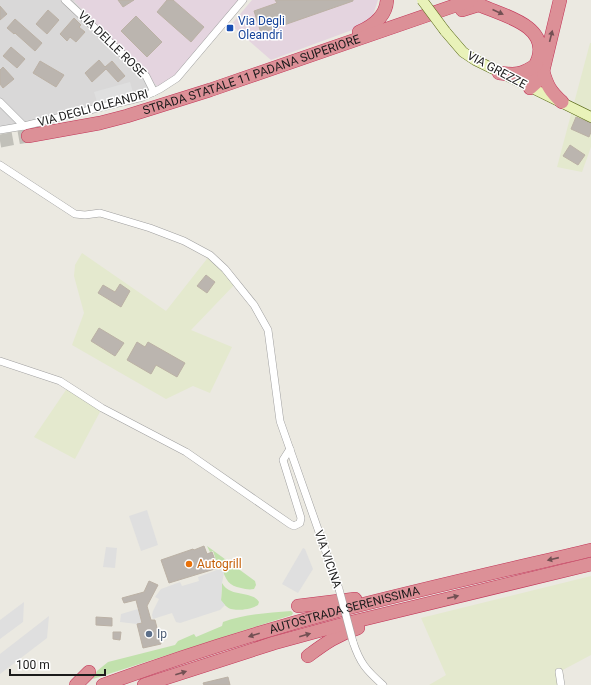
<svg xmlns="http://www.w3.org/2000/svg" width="591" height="685" viewBox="0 0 591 685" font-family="Roboto,sans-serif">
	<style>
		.residential { fill: #d9d8d8 }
		.industrial { fill: #e4d4df }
		.farmland { fill: #e4e9ce }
		.grass { fill: #c1e1ac }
		.parking { fill: #dfdfdf }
		.building { fill: #bbb5af; stroke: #bbb1a5 }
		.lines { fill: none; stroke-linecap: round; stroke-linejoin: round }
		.highway-tunnel { stroke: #c1c0b9; stroke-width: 13; stroke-dasharray: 13 6; stroke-linecap: butt }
		.street-casing { stroke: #9f9f9f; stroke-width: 8 }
		.secondary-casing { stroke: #536410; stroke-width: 11 }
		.highway-casing { stroke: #c23558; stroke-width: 14 }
		.street { stroke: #fff; stroke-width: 7 }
		.secondary { stroke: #e9f2b9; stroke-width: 10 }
		.highway { stroke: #dc9097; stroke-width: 13 }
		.street-bridge-casing { stroke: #9f9f9f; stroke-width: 8; stroke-linecap: butt }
		.secondary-bridge-casing { stroke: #536410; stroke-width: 11; stroke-linecap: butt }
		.street-bridge { stroke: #fff; stroke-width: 7 }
		.secondary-bridge { stroke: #e9f2b9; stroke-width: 10 }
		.oneway { fill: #725053 }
		.transit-dot { fill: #1a4fb4; stroke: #fff; stroke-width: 1.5 }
		.food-dot { fill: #e8710a; stroke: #fff; stroke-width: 1.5 }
		.service-dot { fill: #5c6f8a; stroke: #fff; stroke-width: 1.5 }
		.labels { text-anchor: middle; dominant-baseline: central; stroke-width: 3; stroke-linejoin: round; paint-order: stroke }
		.transit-label { font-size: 12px; fill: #164399; stroke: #fff; text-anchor: start }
		.street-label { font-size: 12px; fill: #1b1b1b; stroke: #fff }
		.food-label { font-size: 12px; fill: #c56008; stroke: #fff; text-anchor: start }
		.service-label { font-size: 12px; fill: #4e5e75; stroke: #fff; text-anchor: start }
	</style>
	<rect width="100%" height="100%" fill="#ebe9e1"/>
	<!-- residential -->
	<path class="residential" d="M0,0H76L74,1L160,89L0,129Z"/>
	<!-- industrial -->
	<g class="industrial">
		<path d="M76,0H243L177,78L160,89L74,1Z"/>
		<path d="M252,0H378L373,15L363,26L271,60L231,25Z"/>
	</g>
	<!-- farmland -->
	<g class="farmland">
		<path d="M590,43H591V147L582,172L557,167Z"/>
		<path d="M82,253L166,311L210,255L236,283L191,330L232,347L210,393L193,386L166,399L72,345L84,313L74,276L75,265Z"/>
		<path d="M68,387L102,408L75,459L34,437Z"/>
		<path d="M591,576V655L559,672L561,685H429L446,675L421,618Z"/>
	</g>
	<!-- grass -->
	<g class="grass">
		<path d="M207,546L255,581L256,585L254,589C249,590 245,589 241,588C229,586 226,580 222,569H219L213,551L210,552Z"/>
		<path d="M222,583C230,598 252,590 259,602L258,605C252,609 238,611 231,609C227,608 224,604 221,601Z"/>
		<path d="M291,611L293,613L292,615L93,679L97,671L108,662L175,645L178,641L194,634L196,637L222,626L223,622C245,614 268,613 291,611Z"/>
	</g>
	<!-- parking -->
	<g class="parking">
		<path d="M130,82L134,96L98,105L94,92Z"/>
		<path d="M147,510L158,545L141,551L129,516Z"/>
		<path d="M106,547L117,548L115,568L103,567Z"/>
		<path d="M303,548L305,549L313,569L298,593L282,584Z"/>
		<path d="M222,568L224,573L222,583L221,600L225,605L220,610L180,623L176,622L172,613L153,619L152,615L153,611L159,599L155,597L161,589L180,582L182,586L199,581L198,577Z"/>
		<path d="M24,602L23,622L0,639V620Z"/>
		<path d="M138,609L142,623L137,624L120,622L121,614Z"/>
		<path d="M49,616L47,638L0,674V654Z"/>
	</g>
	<!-- building -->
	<g class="building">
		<path d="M118,0H134L123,7Z"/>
		<path d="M167,0H173L204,27L191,42L157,12Z"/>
		<path d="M275,0H353V1L261,33L254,11L277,3Z"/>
		<path d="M0,6L7,14L0,20Z"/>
		<path d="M48,10L59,20L47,34L36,24Z"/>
		<path d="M136,16L162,42L147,57L121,31Z"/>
		<path d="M74,18L81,25L79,27L85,32L76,42L70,37L67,41L60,34Z"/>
		<path d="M15,19L42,43L35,51L15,33L14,34L7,28Z"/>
		<path d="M11,47L25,59L17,68L3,56Z"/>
		<path d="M99,60L105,67L112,61L125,76L118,82L106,69L92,82L85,73Z"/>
		<path d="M40,61L64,75L56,87L33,73Z"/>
		<path d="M3,67L14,79L3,88L0,84V70Z"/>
		<path d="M576,117L591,123V132L589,137L571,129Z"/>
		<path d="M570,145L585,155L578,165L563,156Z"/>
		<path d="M206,275L215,282L207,293L197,286Z"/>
		<path d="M120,284L130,291L121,307L98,293L103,285L115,292Z"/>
		<path d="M99,328L124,343L115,356L91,341Z"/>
		<path d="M137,342L145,347L148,342L185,363L177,377L156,365L151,374L127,360Z"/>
		<path d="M204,546L207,554L212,552L218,568L169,583L161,560L193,549L194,550Z"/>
		<path d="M149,581L158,585L147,606L151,620H155L161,644L143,648L137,624L142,623L136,600L124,603L122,598L144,592Z"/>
		<path d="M96,617L112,618V626L96,625Z"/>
		<path d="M113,632H121L120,640L113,639Z"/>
		<path d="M228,677L230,685H204L203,683Z"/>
	</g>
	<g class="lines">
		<!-- highway-tunnel -->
		<path class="highway-tunnel" d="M0,141L28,136"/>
		<!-- street casing -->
		<g class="street-casing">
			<g id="street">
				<path d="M65,0L146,76L154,92"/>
				<path d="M0,102L24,126"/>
				<path d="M0,130L24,126L143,97L160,89L177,78L243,0"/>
				<path d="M0,165L75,214L85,215L100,213L150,228L184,241L210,255L225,269L254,305L268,330L280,421L339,589"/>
				<path d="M0,361L60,381L102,408L186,452L290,524L294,526L300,523L301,518L283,460L290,449"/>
				<path d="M353,642C360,663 366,670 383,685"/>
				<path d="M559,672L561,685"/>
			</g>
		</g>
		<!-- secondary casing -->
		<g class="secondary-casing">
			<path id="secondary" d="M445,31L463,52L475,60L591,117"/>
		</g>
		<!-- highway casing -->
		<g class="highway-casing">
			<g id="highway">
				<path d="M462,10L478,5L482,6C505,16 549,26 538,59C534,70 528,75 530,88L539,80L543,71L560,0"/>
				<path d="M359,32C373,26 386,16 387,0"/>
				<path d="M543,71C547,86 551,92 562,102"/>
				<path d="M499,73C516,75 521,75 536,65"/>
				<path id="s1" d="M28,136L100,123L127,116L210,90L471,0"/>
				<path d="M298,606L355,599"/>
				<path d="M308,656C324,644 338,634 358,628"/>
				<path d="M76,685L89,672"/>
				<path id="s2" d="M103,685C180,657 258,632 337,611C421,589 506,570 591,550"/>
				<path d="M144,685L274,643L340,625L591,564"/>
			</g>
		</g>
		<!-- street -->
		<use href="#street" class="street"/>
		<!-- secondary -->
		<use href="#secondary" class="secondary"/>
		<!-- highway -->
		<use href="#highway" class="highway"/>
		<!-- street-bridge casing -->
		<g class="street-bridge-casing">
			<path id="street-bridge" d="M339,589L353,642"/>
		</g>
		<!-- secondary-bridge casing -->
		<g class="secondary-bridge-casing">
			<path id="secondary-bridge" d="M422,0L445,31"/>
		</g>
		<!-- street-bridge -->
		<use href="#street-bridge" class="street-bridge"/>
		<!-- secondary-bridge -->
		<use href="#secondary-bridge" class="secondary-bridge"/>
	</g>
	<!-- one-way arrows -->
	<defs><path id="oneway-solid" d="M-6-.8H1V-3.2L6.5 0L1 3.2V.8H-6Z"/></defs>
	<g class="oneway">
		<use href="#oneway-solid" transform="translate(498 12) rotate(24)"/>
		<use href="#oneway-solid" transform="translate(551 36) rotate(-76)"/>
		<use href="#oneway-solid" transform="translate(553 559) rotate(167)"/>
		<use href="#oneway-solid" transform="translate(453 597) rotate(-13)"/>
		<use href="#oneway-solid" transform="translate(254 635) rotate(163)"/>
		<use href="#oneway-solid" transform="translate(305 635) rotate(-16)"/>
		<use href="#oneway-solid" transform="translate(181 673) rotate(-18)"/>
	</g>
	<!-- markers -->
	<rect class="transit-dot" x="226" y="24" width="8" height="8" rx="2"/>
	<circle class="food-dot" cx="189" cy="564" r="4"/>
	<circle class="service-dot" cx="149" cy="634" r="4"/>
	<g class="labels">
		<!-- transit labels -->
		<g class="transit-label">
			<text x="238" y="21">Via Degli<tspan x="238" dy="14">Oleandri</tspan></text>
		</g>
		<!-- street labels -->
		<g class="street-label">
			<text transform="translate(112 44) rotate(44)">VIA DELLE ROSE</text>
			<text transform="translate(497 70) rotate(28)">VIA GREZZE</text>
			<text stroke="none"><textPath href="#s1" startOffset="232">STRADA STATALE 11 PADANA SUPERIORE</textPath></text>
			<text transform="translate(93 108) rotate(-15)">VIA DEGLI OLEANDRI</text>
			<text transform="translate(328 559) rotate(71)">VIA VICINA</text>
			<text stroke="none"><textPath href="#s2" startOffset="253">AUTOSTRADA SERENISSIMA</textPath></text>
		</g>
		<!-- food labels -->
		<g class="food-label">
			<text x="197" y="564">Autogrill</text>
		</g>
		<!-- service labels -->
		<g class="service-label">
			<text x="157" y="634">Ip</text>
		</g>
	</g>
	<!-- scale -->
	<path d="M10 669v6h95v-6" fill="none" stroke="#1b1b1b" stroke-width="2"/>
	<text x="16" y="669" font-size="12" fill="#1b1b1b" stroke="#ffffff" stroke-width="3" paint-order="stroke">100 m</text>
</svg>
